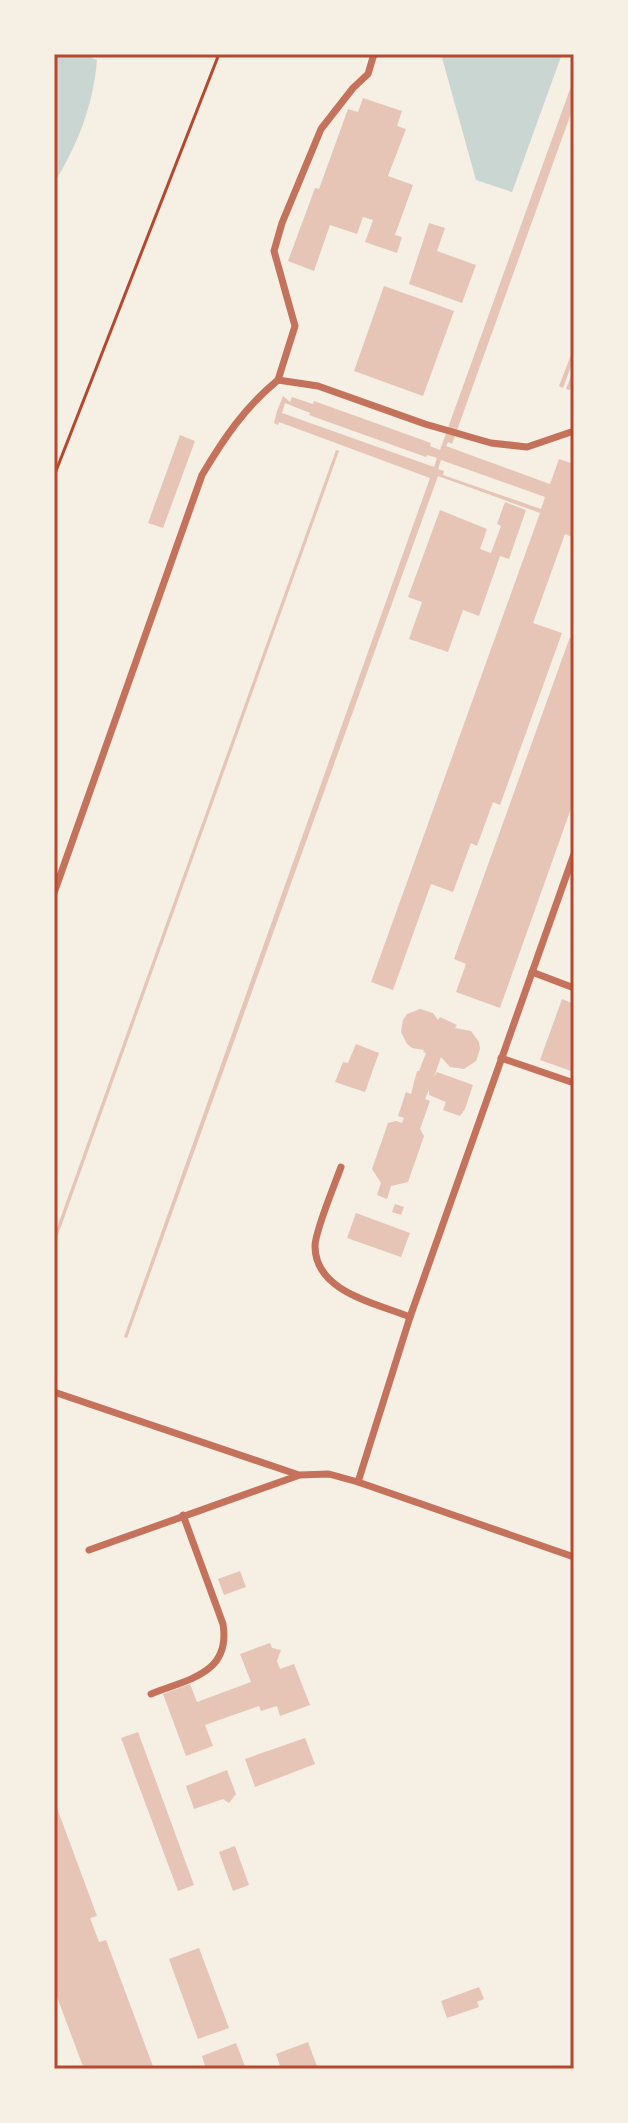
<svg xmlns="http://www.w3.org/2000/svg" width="628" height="2123" viewBox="0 0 628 2123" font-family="Literata,serif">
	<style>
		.water { fill: #c9d6d2 }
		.building { fill: #e6c5b7; fill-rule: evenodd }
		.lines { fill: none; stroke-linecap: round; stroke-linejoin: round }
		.path { stroke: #b5482f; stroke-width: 3 }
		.minor { stroke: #c5725c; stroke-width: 7 }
		.neatline { fill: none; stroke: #b5482f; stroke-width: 3 }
	</style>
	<rect width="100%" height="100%" fill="#f6efe4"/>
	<!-- water -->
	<g class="water">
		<path d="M54,54H83L97,60C93,106 78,144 54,183Z"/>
		<path d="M441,54H562L512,192L476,180Z"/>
	</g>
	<!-- building -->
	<g class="building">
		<path d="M574,78V105L452,444L448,442L446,446L550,484L559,459L571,463L574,455V538L565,534L533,623L562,633L500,805L493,802L477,846L471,843L453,892L431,884L393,990L371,982L540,513L438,476L127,1338L124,1337L430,478L279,422L278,425L274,423L277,411L283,396L290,402L292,397L313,404L314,401L431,443L430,446L440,450ZM285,403L310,413L309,415L426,457L427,455L437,458L434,467L282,413ZM441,460L545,497L541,509L443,475L444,471L438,469Z"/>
		<path d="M363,98L402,111L397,126L406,129L388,176L413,185L395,235L402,237L397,253L365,242L373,220L363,217L357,234L330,225L314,271L288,261L315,188L319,189L348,109L358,112Z"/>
		<path d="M429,223L445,228L437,251L476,265L462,303L409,284Z"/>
		<path d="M384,286L454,311L423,396L354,371Z"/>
		<path d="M574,347V358L563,388L559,386Z"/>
		<path d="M574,368V378L570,390L566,389Z"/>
		<path d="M180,435L195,441L163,528L148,523Z"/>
		<path d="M336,450L339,451L54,1246V1236Z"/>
		<path d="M505,502L526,510L509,559L500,556L479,616L463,610L448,652L409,639L422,602L408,597L440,510L487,529L480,549L491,553L501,526L497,524Z"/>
		<path d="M570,637L574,638V800L500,1008L456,992L466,964L454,959Z"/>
		<path d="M562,999L574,1004V1072L540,1060Z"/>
		<path d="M420,1009L433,1013L438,1020L440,1017L457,1025L455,1028L471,1031L479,1042L480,1049L476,1061L464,1069L450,1067L441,1057L434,1077L437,1072L473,1085L465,1109L460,1116L443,1110L446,1102L429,1095V1090L425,1099L430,1101L420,1129L424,1136L408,1182L391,1186L387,1199L377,1195L381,1183L372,1169L388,1123L396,1121L402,1123L404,1118L398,1116L406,1092L411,1094L417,1071H419L426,1053L423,1052L424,1050L412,1048L407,1044L401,1032L403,1020L407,1014Z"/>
		<path d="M356,1044L379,1053L365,1092L335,1082L343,1062L348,1063Z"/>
		<path d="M395,1204L404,1207L401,1215L392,1212Z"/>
		<path d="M356,1213L410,1233L401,1257L347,1238Z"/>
		<path d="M240,1571L246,1587L224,1595L218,1579Z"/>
		<path d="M270,1643L272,1648L281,1650L277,1661L280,1669L294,1664L310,1705L280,1716L277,1706L261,1711L259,1706L205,1725L213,1746L186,1756L163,1694L190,1684L197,1702L251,1682L240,1654Z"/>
		<path d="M138,1732L194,1885L178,1891L121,1738Z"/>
		<path d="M305,1738L315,1764L255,1787L245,1759Z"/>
		<path d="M227,1770L236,1794L229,1803L223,1799L194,1809L186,1786Z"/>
		<path d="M54,1800L97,1916L90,1918L99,1942L106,1940L154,2069H84L54,1989Z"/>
		<path d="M235,1846L249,1885L233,1891L219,1852Z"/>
		<path d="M199,1948L229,2028L198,2039L169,1959Z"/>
		<path d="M479,1987L484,1999L477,2002L479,2007L447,2018L441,2001Z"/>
		<path d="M308,2042L318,2069H281L276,2054Z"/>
		<path d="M236,2043L246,2069H206L202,2056Z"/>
	</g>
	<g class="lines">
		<!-- path -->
		<path class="path" d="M54,476L219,54"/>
		<!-- minor -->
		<g class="minor">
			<path d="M278,380L295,326L274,251L282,223L321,129L353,88L368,74L374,54"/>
			<path d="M278,380L318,386L425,424L491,443L527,447L574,431"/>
			<path d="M54,893L202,475C224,438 245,407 278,380"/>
			<path d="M532,972L574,988"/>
			<path d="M501,1058L574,1083"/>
			<path d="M341,1167C335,1184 315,1231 315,1246C315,1292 376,1303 410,1317"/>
			<path d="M54,1392L299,1475L329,1474L358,1482L574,1557"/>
			<path d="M358,1482L410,1317L574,854"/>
			<path d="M89,1550L297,1476"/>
			<path d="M151,1694C188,1679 231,1674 223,1624L183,1515"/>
		</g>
	</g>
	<!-- border -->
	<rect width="628" height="2123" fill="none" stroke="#f6efe4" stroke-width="112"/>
	<rect x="56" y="56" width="516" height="2011" class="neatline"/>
</svg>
